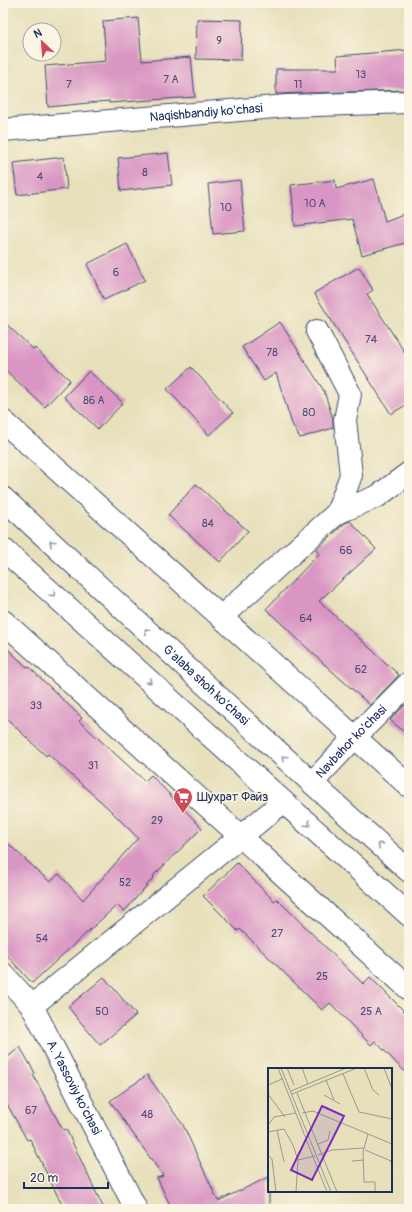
<svg xmlns="http://www.w3.org/2000/svg" width="412" height="1212" viewBox="0 0 412 1212" font-family="Pangolin,sans-serif">
	<style>
		.building { fill: #d995c3 }
		.lines { fill: none; stroke-linecap: round; stroke-linejoin: round }
		.minor-casing { stroke: #3a4a6c; stroke-width: 24 }
		.major-casing { stroke: #3a4a6c; stroke-width: 24 }
		.minor { stroke: #fff; stroke-width: 22 }
		.major { stroke: #fff; stroke-width: 22 }
		.oneway { stroke: #8d97ae }
		.labels { text-anchor: middle; dominant-baseline: central; stroke-width: 3.5; stroke-linejoin: round; paint-order: stroke }
		.number-label { font-size: 11px; fill: #4a4877 }
		.street-label { font-size: 13px; fill: #1b2f5e; stroke: #fcf5e5 }
		.poi-label { font-size: 13px; fill: #1b2f5e; stroke: #fcf5e5; text-anchor: start }
		.inset-road { fill: none; stroke: #959996; stroke-width: 1 }
		.view { fill: #7b2cbf; fill-opacity: 0.15; stroke: #7b2cbf; stroke-width: 2 }
		.inset-edge { fill: none; stroke: #1b2f5e; stroke-width: 2 }
	</style>
	<rect width="100%" height="100%" fill="#fcf5e5"/>
	<filter id="ink" filterUnits="userSpaceOnUse"><feTurbulence type="fractalNoise" baseFrequency=".025" numOctaves="2"/><feDisplacementMap in="SourceGraphic" scale="8" xChannelSelector="R" yChannelSelector="G"/><feConvolveMatrix kernelMatrix="1 2 1 2 8 2 1 2 1" color-interpolation-filters="sRGB"/></filter>
	<filter id="wash" filterUnits="userSpaceOnUse"><feTurbulence type="fractalNoise" baseFrequency=".012" numOctaves="4" result="noise"/><feDisplacementMap in="SourceGraphic" scale="16" xChannelSelector="R" yChannelSelector="G"/><feGaussianBlur stdDeviation="0.9" result="paint"/><feColorMatrix in="noise" values="0 0 0 0 0 0 0 0 0 0 0 0 0 0 0 0 0 1.4 0 .05"/><feComposite in="paint" operator="in"/></filter>
	<g filter="url(#wash)">
		<rect width="100%" height="100%" fill="#e7e0bb"/>
		<g id="blocks">
			<!-- building -->
			<g class="building">
				<path d="M138,18L142,61L191,57L195,97L109,103V101L48,107L45,66L106,61L103,21Z"/>
				<path d="M197,19L242,20L241,60L196,59Z"/>
				<path d="M409,50V90L276,94V69H338L337,56Z"/>
				<path d="M168,153L172,185L121,191L118,158Z"/>
				<path d="M64,157L67,189L17,195L13,163Z"/>
				<path d="M374,179L385,221L409,212V242L362,255L352,219L295,226L291,185L335,180L336,189Z"/>
				<path d="M240,180L245,231L213,234L208,184Z"/>
				<path d="M127,244L145,280L104,300L87,264Z"/>
				<path d="M359,267L373,290L367,294L409,359V403L391,414L314,293Z"/>
				<path d="M3,321L34,350L35,348L70,380L45,407L3,368Z"/>
				<path d="M280,322L324,391L333,419V428L300,438L292,424L276,373L264,381L242,347Z"/>
				<path d="M191,367L233,413L209,435L167,389Z"/>
				<path d="M89,371L123,403L98,429L64,397Z"/>
				<path d="M196,484L248,531L220,562L168,515Z"/>
				<path d="M350,521L376,549L319,601L399,675L370,705L324,664L266,609L319,554L316,550L345,523Z"/>
				<path d="M3,645L28,668L29,667L82,718L79,721L145,781L151,775L202,828L153,876L154,877L124,912L117,905L32,983L3,951V839L50,882L59,874L83,900L138,838L108,808L48,754L46,756L3,715Z"/>
				<path d="M409,701V736L390,720Z"/>
				<path d="M237,863L274,901L277,899L363,984L370,977L409,1016V1076L375,1041L371,1045L330,1003L322,1010L240,929L238,931L203,896Z"/>
				<path d="M104,977L136,1015L100,1045L68,1007Z"/>
				<path d="M20,1047L35,1073L33,1075L63,1130L66,1129L104,1209H64L30,1139L27,1140L3,1097V1061Z"/>
				<path d="M147,1075L183,1125L218,1201L269,1177V1209H172L157,1178L163,1176L110,1101Z"/>
			</g>
		</g>
	</g>
	<g filter="url(#ink)">
		<use href="#blocks" fill-opacity="0" stroke="#3a4a6c" stroke-width="1"/>
		<g class="lines">
			<!-- minor casing -->
			<g class="minor-casing">
				<g id="minor">
					<path id="s1" d="M3,130L287,106L409,102"/>
					<path d="M3,421L409,786"/>
					<path d="M337,513L378,496L409,473"/>
					<path d="M221,617L337,513L351,475L345,420L350,394L317,331"/>
					<path d="M3,621L409,989"/>
					<path id="s2" d="M312,783L355,737L409,683"/>
					<path id="s3" d="M3,974L32,1006L136,1209"/>
					<path d="M32,1006L283,802"/>
				</g>
			</g>
			<!-- major casing -->
			<g class="major-casing">
				<g id="major">
					<path id="s4" d="M3,498L312,783L409,871"/>
					<path d="M3,549L409,915"/>
				</g>
			</g>
			<!-- minor -->
			<use href="#minor" class="minor"/>
			<!-- major -->
			<use href="#major" class="major"/>
		</g>
		<!-- one-way arrows -->
		<defs><path id="oneway-chevron" d="M-2-3.5L2.5 0L-2 3.5" fill="none" stroke-width="1.6" stroke-linecap="round" stroke-linejoin="round"/></defs>
		<g class="oneway">
			<use href="#oneway-chevron" transform="translate(52 543) rotate(-137)"/>
			<use href="#oneway-chevron" transform="translate(53 594) rotate(42)"/>
			<use href="#oneway-chevron" transform="translate(147 631) rotate(-137)"/>
			<use href="#oneway-chevron" transform="translate(149 681) rotate(42)"/>
			<use href="#oneway-chevron" transform="translate(284 758) rotate(-137)"/>
			<use href="#oneway-chevron" transform="translate(308 824) rotate(42)"/>
			<use href="#oneway-chevron" transform="translate(380 845) rotate(-138)"/>
		</g>
	</g>
	<!-- icons -->
	<defs>
		<g id="supermarket-pin" transform="scale(1)"><path d="M0 17L-7.5 6A9.5 9.5 0 1 1 7.5 6Z" fill="#d1495b" stroke="#fcf5e5"/><path d="M-6-5.5h2.5l.6 2H6L4.5 2H-2.5L-4.4-4H-6ZM-1.5 3.2a1.3 1.3 0 1 0 .1 0ZM3 3.2a1.3 1.3 0 1 0 .1 0Z" fill="#fff"/></g>
	</defs>
	<g fill-rule="evenodd">
		<use href="#supermarket-pin" x="183" y="797"/>
	</g>
	<g class="labels">
		<!-- number labels -->
		<g class="number-label">
			<text x="219" y="40">9</text>
			<text x="361" y="74">13</text>
			<text x="171" y="79">7 А</text>
			<text x="69" y="84">7</text>
			<text x="298" y="84">11</text>
			<text x="145" y="172">8</text>
			<text x="40" y="176">4</text>
			<text x="315" y="203">10 А</text>
			<text x="226" y="207">10</text>
			<text x="116" y="272">6</text>
			<text x="371" y="339">74</text>
			<text x="272" y="352">78</text>
			<text x="94" y="400">86 А</text>
			<text x="309" y="412">80</text>
			<text x="208" y="523">84</text>
			<text x="346" y="550">66</text>
			<text x="306" y="618">64</text>
			<text x="361" y="669">62</text>
			<text x="36" y="705">33</text>
			<text x="93" y="765">31</text>
			<text x="157" y="820">29</text>
			<text x="125" y="882">52</text>
			<text x="277" y="933">27</text>
			<text x="42" y="938">54</text>
			<text x="322" y="976">25</text>
			<text x="102" y="1011">50</text>
			<text x="371" y="1011">25 А</text>
			<text x="31" y="1110">67</text>
			<text x="147" y="1114">48</text>
		</g>
		<!-- street labels -->
		<g class="street-label">
			<text stroke="none"><textPath href="#s1" startOffset="204">Naqishbandiy ko'chasi</textPath></text>
			<text stroke="none"><textPath href="#s4" startOffset="276">G'alaba shoh ko'chasi</textPath></text>
			<text stroke="none"><textPath href="#s2" startOffset="57">Navbahor ko'chasi</textPath></text>
			<text stroke="none"><textPath href="#s3" startOffset="135">A. Yassoviy ko'chasi</textPath></text>
		</g>
		<!-- poi labels -->
		<g class="poi-label">
			<text x="197" y="797">Шухрат Файз</text>
		</g>
	</g>
	<!-- overview -->
	<g transform="translate(268 1068)">
		<rect width="124" height="124" fill="#e7e0bb"/>
		<path class="inset-road" d="M10,0L59,124M13,0L63,124M19,0L26,17M34,0L40,16M96,0L105,22L111,27M116,0L124,21M75,6L91,44L124,51M58,12L66,32M0,17L14,11M23,23L78,0M29,25L69,124M0,26L17,49M24,26L89,0M56,27L72,36M34,45L45,43L124,76M1,56L6,49L28,45M9,62L16,94M0,64L16,61L25,77L30,92L28,124M100,66L95,84L96,114H107V124M50,76L60,72L62,63M97,82L123,93L124,100M0,87L4,91L8,124M50,87L64,82L96,80M30,92L47,88M84,93L96,92"/>
		<path class="view" d="M54,38L76,48L44,112L23,102Z"/>
		<rect width="124" height="124" class="inset-edge"/>
	</g>
	<!-- margin -->
	<rect width="412" height="1212" fill="none" stroke="#fcf5e5" stroke-width="16"/>
	<!-- north arrow -->
	<g transform="translate(42 42) rotate(334)"><circle r="19" fill="#fcf5e5" stroke="#a2a6af"/>
	<path d="M0-3L7 15L0 10L-7 15Z" fill="#d1495b"/>
	<text y="-6" font-size="11" font-weight="bold" text-anchor="middle" fill="#1b2f5e">N</text>
	</g>
	<!-- scale -->
	<path d="M24 1182v6h84v-6" fill="none" stroke="#1b2f5e" stroke-width="2"/>
	<text x="30" y="1182" font-size="12" fill="#1b2f5e" stroke="#fcf5e5" stroke-width="3" paint-order="stroke">20 m</text>
</svg>
